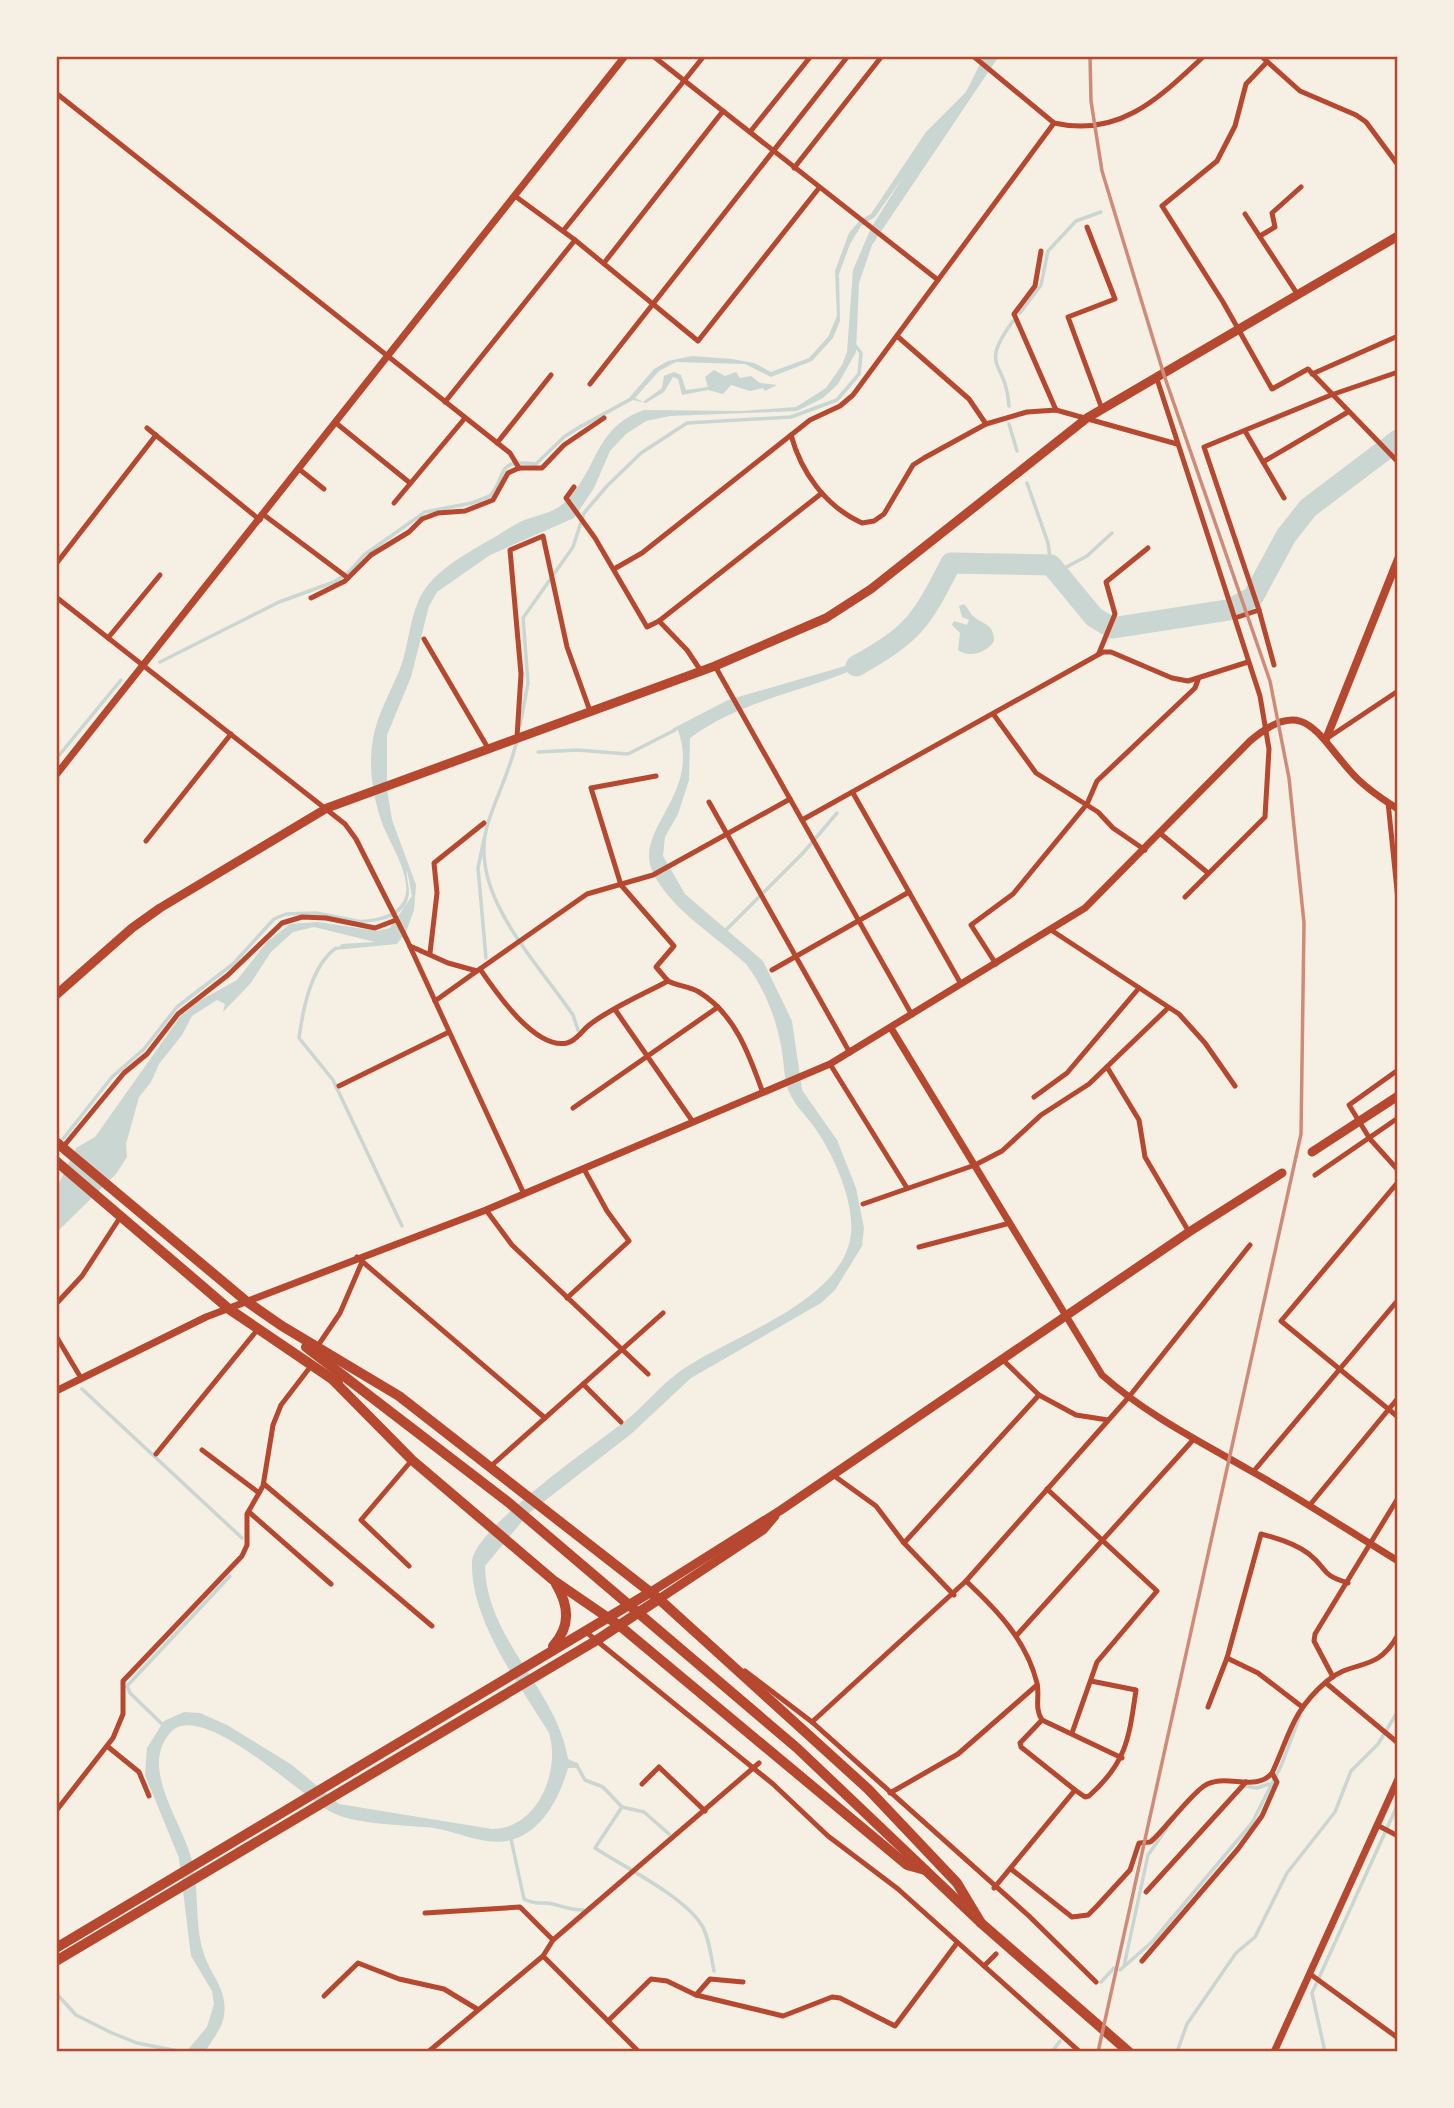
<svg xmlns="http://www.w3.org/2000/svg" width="1454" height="2108" viewBox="0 0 1454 2108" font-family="'Roboto Condensed',sans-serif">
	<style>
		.water { fill: #c9d6d2 }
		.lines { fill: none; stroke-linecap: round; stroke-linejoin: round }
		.stream { stroke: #c9d6d2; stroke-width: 3.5 }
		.river { stroke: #c9d6d2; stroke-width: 21 }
		.minor { stroke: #b5482f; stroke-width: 5 }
		.tertiary { stroke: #b5482f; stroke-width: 7 }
		.secondary { stroke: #b5482f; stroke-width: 8 }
		.primary { stroke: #b5482f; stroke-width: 9 }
		.trunk { stroke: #b5482f; stroke-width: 10 }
		.rail { stroke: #cf8b77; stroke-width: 3.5 }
		.neatline { fill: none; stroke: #b5482f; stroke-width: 2.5 }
	</style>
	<rect width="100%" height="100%" fill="#f6efe4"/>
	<!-- water -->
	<g class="water">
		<path d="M984,56H999L872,245L859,283L856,352L838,384L823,398L797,411L670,416L646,421L626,434L610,451L594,488L574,518L490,555L437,592L429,606L411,677L387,735V789L392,820L416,885L414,910L406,932L397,944L335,950L342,944L375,942L314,927L293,932L271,952L250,984L223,1012L225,1004L217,1000L192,1016L182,1035L159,1064L151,1082L139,1097L126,1144L127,1157L116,1174L56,1233L58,1185L76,1148L95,1137L180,1017L199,1001L237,980L267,942L290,924L318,922L377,931L390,928L412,896L407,870C406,877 409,885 409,893C407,918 379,922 359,923V920C377,919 402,915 406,893C409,871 389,842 382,823C373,797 368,766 373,739C377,715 391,691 400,669C408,648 409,623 418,602C430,572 466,554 493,538C502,533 512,526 520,522C537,514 553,515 567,500C599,467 594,428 644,410L742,411L796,407L826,388L842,365L847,352L853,270L871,228L903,177L875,217L861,226L850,244L839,274L840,321L833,338L812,361L771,377L745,364L676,362L659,371L635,398L643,402L662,388L664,376L674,372L681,375L686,390L708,387L705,377L714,370L725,376L736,372L740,378L751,376L760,383L777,385L765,391L763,388L750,391L731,385L723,394L708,390L682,395L678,379L673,377L664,392L646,403L633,400L580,429L578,426L629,398L654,369L668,361L692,356L732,359L754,363L771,372L809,358L828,337L837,316L835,271L849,233L861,219L871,214L926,132L966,92Z"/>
		<path d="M964,604C967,607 969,611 971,614C981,625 994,622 994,641C987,653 969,658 958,650L960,633L952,625L954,621L967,625L969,620L962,617L959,606Z"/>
		<path d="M879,647L884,655C822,690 747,695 690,738L689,780L678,814L665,837L663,856L685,894L763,961L792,1021L802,1090L837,1140L856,1188L864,1228L862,1246L835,1290L821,1303L691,1378L631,1434L529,1513L485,1566C486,1640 557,1689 568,1759L579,1764L578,1768H568C557,1807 532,1848 487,1841C466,1838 445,1828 425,1827C400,1825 354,1824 331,1812C302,1797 200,1697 170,1733C162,1742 158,1755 159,1767C162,1799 182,1827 191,1857C200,1888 194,1920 203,1951C209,1974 228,1988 224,2015C223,2028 211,2041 205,2052H186L207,2027L214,2004L212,1991L191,1956L179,1858L145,1775L147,1748L164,1721L184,1712L200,1713L227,1725L292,1765L339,1804L492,1829C537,1829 561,1772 549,1733C520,1685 470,1620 472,1562C473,1528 599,1442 629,1418C649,1401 665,1380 688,1366C736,1335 837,1302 850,1240C857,1207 835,1158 817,1131C808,1117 796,1108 789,1092C784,1079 784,1064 782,1051C777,1020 765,989 746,964C716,936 674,912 654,875C630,830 702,797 678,730L672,729L728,700L852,664Z"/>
	</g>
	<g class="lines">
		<!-- stream -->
		<g class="stream">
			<path d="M1020,313L1041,285L1048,251L1076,221L1101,212"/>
			<path d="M1009,406C1006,359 978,369 1013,321"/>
			<path d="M1009,424L1017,451"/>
			<path d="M1027,483L1048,543L1051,565"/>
			<path d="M1057,572L1087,556L1112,533"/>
			<path d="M160,662L279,602L334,582L350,571L364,555L425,512L472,503L490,496C509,474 493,459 536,464L564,437L581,426"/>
			<path d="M520,726L528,683L523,618L573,547L584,513L607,486L641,453L687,423L791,417L837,400L859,374L861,353L854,344"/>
			<path d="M517,740C510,771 496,797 487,826C468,894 538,963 573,1015L578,1030"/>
			<path d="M538,752L577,750L628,754L675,730"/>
			<path d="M56,759L121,680"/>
			<path d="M484,839L478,868L486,958"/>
			<path d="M725,931L803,853L837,813"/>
			<path d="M336,948C311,966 303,1009 299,1038L333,1080L402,1226"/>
			<path d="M59,1144L112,1077L144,1049L177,1007L233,964L274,919L286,914L316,913L362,922"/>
			<path d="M82,1389L242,1538"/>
			<path d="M163,1725L130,1693L127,1686L230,1576"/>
			<path d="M576,1764L585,1780L603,1787L622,1807L595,1848C624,1867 683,1896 701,1924C709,1936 711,1957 714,1971"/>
			<path d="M1243,1786L1257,1788L1269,1784"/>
			<path d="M622,1807L644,1812L669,1834"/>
			<path d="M511,1839L524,1899C537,1906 542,1901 553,1904C564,1907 571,1910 583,1910"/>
			<path d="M1124,1966L1148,1855L1167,1828"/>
			<path d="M1120,1970L1152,1942L1252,1823L1281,1766L1300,1716"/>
			<path d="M1101,1982L1114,1968"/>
			<path d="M56,1993L76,2015L112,2033L137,2043L183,2052"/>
			<path d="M1052,2052L1060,2041"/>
			<path d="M1177,2052L1187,2024L1236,1953L1255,1937L1287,1873L1335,1812L1351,1771L1378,1744L1398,1711"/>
			<path d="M1325,2052L1312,1993L1398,1804"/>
		</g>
		<!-- river -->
		<path class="river" d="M856,666C915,633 921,621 951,563L1051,565L1094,617L1112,628L1228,610L1253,597L1286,536L1308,508L1398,440"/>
		<!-- minor -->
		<g class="minor">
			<path d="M653,56L938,280"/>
			<path d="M973,56L1054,123C1120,138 1160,97 1204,56"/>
			<path d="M1261,56L1300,91L1356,115L1366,122L1398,165"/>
			<path d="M1267,62L1246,84L1235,126L1217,161L1162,206L1223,302L1272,389L1308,369L1398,462"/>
			<path d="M56,93L510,453L519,468"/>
			<path d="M750,132L811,56"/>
			<path d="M794,168L882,56"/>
			<path d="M515,196L575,240L698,341L819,188"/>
			<path d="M1245,214L1298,295"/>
			<path d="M1087,227L1115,299L1068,317L1102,409"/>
			<path d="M563,231L704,56"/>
			<path d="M1260,236L1275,227L1272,213L1301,187"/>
			<path d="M1041,251L1035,286L1014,314L1056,410"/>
			<path d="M604,263L723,111"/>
			<path d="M897,336L969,399L986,424"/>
			<path d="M1312,374L1398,336"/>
			<path d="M1157,379L1260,696L1269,749L1265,817L1185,897"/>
			<path d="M590,384L848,56"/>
			<path d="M445,402L575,240"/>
			<path d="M336,423L410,483"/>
			<path d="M147,428L260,520"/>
			<path d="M1245,431L1284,498"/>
			<path d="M791,435C801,472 825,506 862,523L874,521L884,514L913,465L924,458L986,424L1027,412L1056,410L1177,444"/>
			<path d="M497,443L551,375"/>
			<path d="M1263,462L1348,412"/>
			<path d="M299,469L324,489"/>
			<path d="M574,487L566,498L595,538L647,627L659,621L822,493"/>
			<path d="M394,503L465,418"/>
			<path d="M264,515L348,578"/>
			<path d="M56,564L156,435"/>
			<path d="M614,569L642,553L810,420L840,406L853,395L1054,123"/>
			<path d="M56,597L345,824L356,839L407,940L524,1194"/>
			<path d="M311,598L345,581L371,555L409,532L422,519L438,513L465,511L493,500L508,473L519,468H542L564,445L604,418"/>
			<path d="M1235,618L1259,610"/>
			<path d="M659,621L687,650L701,671"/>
			<path d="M108,638L160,575"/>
			<path d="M424,639L488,748"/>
			<path d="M1099,653L1115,614L1106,582L1148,548"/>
			<path d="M1274,665L1259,610L1204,447L1331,395L1398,372"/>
			<path d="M715,666L912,1015"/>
			<path d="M994,715L1036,773L1098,812L1113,828L1145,850"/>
			<path d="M517,737L521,674L510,550L543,536L567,647L590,711"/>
			<path d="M1326,739L1398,691"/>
			<path d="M656,776L591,788L621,885L674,946L656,967L668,981"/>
			<path d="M853,793L961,984"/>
			<path d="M709,802L850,1053"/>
			<path d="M1388,802L1398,900"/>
			<path d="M802,820L1103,652H1111L1172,678L1188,681L1248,662"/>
			<path d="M1161,834L1208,873"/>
			<path d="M146,841L231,734"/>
			<path d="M1051,930L1179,1014L1205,1043L1235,1086"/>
			<path d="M410,946L448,963L477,971L587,894L653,875L790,799"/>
			<path d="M430,953L437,893L434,863L484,823"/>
			<path d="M996,964L971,925L1013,894L1087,804L1097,781L1195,688L1198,680"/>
			<path d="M480,969C495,991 535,1050 567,1043C576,1041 581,1032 588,1026C607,1010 644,994 668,981C677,986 689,986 699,992C735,1014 749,1054 763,1093"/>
			<path d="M772,970L909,892"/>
			<path d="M435,1001L477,971"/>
			<path d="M616,1011L693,1122"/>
			<path d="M830,1064L907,1188"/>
			<path d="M1107,1067L1139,1120L1145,1157L1189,1232"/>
			<path d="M1398,1070L1349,1105L1370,1139L1398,1170"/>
			<path d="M339,1086L449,1032"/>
			<path d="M1034,1097L1067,1073L1139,988"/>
			<path d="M573,1108L718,1007"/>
			<path d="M63,1147L124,1073L147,1054L178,1014L228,975L282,923L302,917L326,918L375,928L396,920"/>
			<path d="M1315,1175L1398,1118"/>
			<path d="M1398,1182L1281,1321L1398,1417"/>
			<path d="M863,1204L975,1165L1002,1151L1041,1115L1089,1084L1168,1008"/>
			<path d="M486,1210L512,1245L648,1374"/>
			<path d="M919,1247L1010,1223"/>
			<path d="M357,1257L545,1418"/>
			<path d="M567,1298L629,1241L607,1211L584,1169"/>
			<path d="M56,1304L82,1276L121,1216"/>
			<path d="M56,1336L81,1378"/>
			<path d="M317,1347L340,1313L362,1262"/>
			<path d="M1004,1361L1039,1395"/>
			<path d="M583,1384L621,1422"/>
			<path d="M202,1450L259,1493"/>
			<path d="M156,1454L258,1329"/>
			<path d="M491,1466L663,1313"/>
			<path d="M1253,1472L1398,1300"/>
			<path d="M833,1475L876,1506L904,1543L954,1595"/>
			<path d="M264,1484L432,1626"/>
			<path d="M1047,1489L1157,1591L1097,1662L1072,1733"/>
			<path d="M1309,1506L1398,1398"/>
			<path d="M249,1512L331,1584"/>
			<path d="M904,1543L1039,1395L1076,1415L1108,1420"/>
			<path d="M409,1566L361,1520L412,1460"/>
			<path d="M966,1581C998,1611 1026,1640 1037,1683C1040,1696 1034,1708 1042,1720L1122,1758"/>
			<path d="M586,1632L773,1784L828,1836L898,1889L984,1966L996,1954"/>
			<path d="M1016,1636L1193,1440"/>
			<path d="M745,1671L812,1722L1029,1916L1096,1982"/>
			<path d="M1333,1677L1314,1641L1315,1634L1398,1498"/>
			<path d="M1326,1683L1398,1743"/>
			<path d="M1301,1706L1258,1673L1227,1658L1261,1534C1277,1538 1296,1544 1309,1554C1329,1570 1319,1574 1348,1583"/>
			<path d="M1208,1707L1227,1658"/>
			<path d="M1042,1720L1020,1743L1021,1747L1075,1790"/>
			<path d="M812,1722L966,1581L1128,1398L1250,1245"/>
			<path d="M107,1746L139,1772L149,1796"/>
			<path d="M642,1784L659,1767L705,1811"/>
			<path d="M890,1793L958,1754L1037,1685"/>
			<path d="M56,1811L113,1738L123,1714V1681L242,1556L247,1545V1514L263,1486L273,1425L281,1405L311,1366"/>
			<path d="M1377,1825L1398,1836"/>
			<path d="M1011,1869L1072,1917L1088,1915L1097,1906L1130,1870L1139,1843C1140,1843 1149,1842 1150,1842C1157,1839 1188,1797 1204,1786C1225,1772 1255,1793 1272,1773"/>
			<path d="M994,1888L1075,1790L1085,1797L1089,1796C1127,1762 1129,1738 1136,1690L1091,1681"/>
			<path d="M1146,1892L1246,1782"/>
			<path d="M425,1913L520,1907L553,1940"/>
			<path d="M543,1956L639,2052"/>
			<path d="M1142,1961L1238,1849L1262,1816L1277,1782L1272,1773C1290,1734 1292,1711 1327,1681C1355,1658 1376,1674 1398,1635"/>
			<path d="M984,1966L1080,2052"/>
			<path d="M1310,1974L1398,2038"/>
			<path d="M696,1995L783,2016L832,1997L840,1998L895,2026L957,1943"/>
			<path d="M324,1996L358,1963L399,1979L444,1989L477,2009"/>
			<path d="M608,2021L651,1979L667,1981L696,1995L710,1979L743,1982"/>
			<path d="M428,2052L543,1956L553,1940L759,1763"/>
		</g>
		<!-- tertiary -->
		<g class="tertiary">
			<path d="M56,775L625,56"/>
			<path d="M891,1028L1102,1375C1147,1415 1199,1441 1251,1471C1301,1499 1349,1531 1398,1561"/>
			<path d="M56,1391L206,1317L486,1210L830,1064L1085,908L1250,741C1304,695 1316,733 1351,772C1363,786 1382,799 1398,809"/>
			<path d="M1274,2052L1398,1779"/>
		</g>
		<!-- secondary -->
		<path class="secondary" d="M1326,739L1398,559"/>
		<!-- primary -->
		<g class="primary">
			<path d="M56,995L132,928L160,908L327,808L715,666L826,618L871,589L1087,418L1398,236"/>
			<path d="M1312,1152L1398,1096"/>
			<path d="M649,1593L781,1510L1189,1232L1282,1173"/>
			<path d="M659,1599L763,1530L775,1516"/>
		</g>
		<!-- trunk -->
		<g class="trunk">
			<path d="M56,1142L246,1301L282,1326L399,1396L659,1599L868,1789L957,1883L981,1923"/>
			<path d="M56,1161L229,1309L338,1383"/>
			<path d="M306,1347L508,1502L797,1748L981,1923L1129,2052"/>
			<path d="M333,1380L412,1460L553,1580L620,1626L907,1865L925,1870"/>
			<path d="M553,1646C571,1626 569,1606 556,1584"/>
			<path d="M56,1948L649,1593"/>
			<path d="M56,1961L597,1640L659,1599"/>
		</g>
		<!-- rail -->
		<path class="rail" d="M1090,56L1091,101L1102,171L1164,375L1270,681L1289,778L1304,923L1301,1134L1098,2052"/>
	</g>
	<!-- border -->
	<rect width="1454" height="2108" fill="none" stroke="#f6efe4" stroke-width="116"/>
	<rect x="58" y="58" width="1338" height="1992" class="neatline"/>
</svg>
